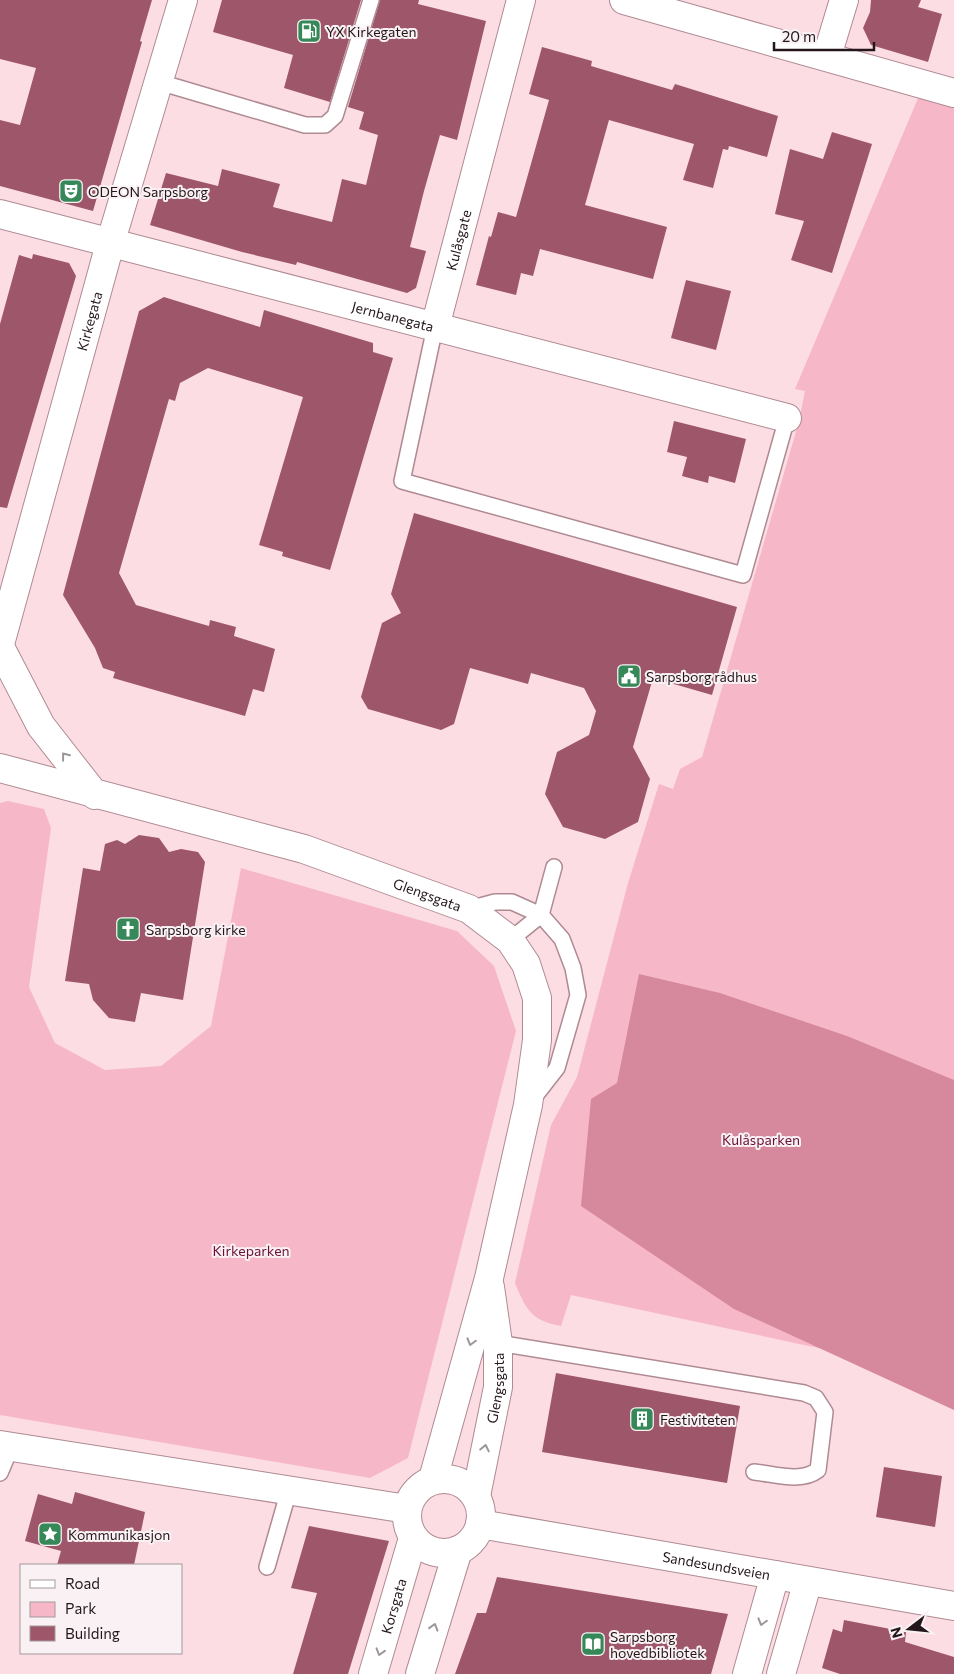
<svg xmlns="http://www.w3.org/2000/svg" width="954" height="1674" viewBox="0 0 954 1674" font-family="Commissioner,sans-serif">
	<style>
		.green { fill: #f6b8c8 }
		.forest { fill: #d6889d }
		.building { fill: #9e566b }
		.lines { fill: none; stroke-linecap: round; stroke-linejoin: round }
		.lane-casing { stroke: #af8a93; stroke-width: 18 }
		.street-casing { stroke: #af8a93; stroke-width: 30 }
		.secondary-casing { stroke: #af8a93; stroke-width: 30 }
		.lane { stroke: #fff; stroke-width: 15 }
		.street { stroke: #fff; stroke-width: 28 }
		.secondary { stroke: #fff; stroke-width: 28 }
		.oneway { stroke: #9c9698 }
		.labels { text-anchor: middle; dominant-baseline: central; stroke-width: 4; stroke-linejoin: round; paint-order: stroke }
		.poi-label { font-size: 14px; fill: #24161a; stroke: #f9f1f3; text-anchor: start }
		.street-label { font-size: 14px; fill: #24161a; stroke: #f9f1f3 }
		.park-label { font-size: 14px; fill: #6c1036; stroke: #f9f1f3 }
	</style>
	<rect width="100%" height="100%" fill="#fddde4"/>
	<!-- green -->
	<g class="green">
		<path d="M924,84L954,93V1377L571,1295L561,1326C532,1321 526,1310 515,1283L551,1125L577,1077L628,883L659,784L673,789L680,769L702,757L799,421L805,391L795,389Z"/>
		<path d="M8,801L44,809L51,828L29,987L55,1043L105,1070L161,1066L211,1026L241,868L457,931L494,966L516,1031L408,1458L370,1478L0,1415V803Z"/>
	</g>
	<!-- forest -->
	<path class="forest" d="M639,974L720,993L847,1036L954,1080V1410L734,1309L581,1206L591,1099L617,1083Z"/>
	<!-- building -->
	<g class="building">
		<path d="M0,0H152L140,41L142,42L93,211L0,186V120L20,125L36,68L0,59Z"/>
		<path d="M222,0H361L330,102L284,88L293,55L213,32Z"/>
		<path d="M380,0H419L418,4L486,21L457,140L440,135L424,191L410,247L426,251L416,288L407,293L297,262L296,265L242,252L150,225L166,173L218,186L222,169L280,184L273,207L332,222L342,179L366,185L378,135L359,129L364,112L348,107Z"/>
		<path d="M871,0H921L918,7L942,14L928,62L871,45L863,28L870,12Z"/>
		<path d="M542,47L592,61L591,66L672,90L675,84L778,116L767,157L729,146L728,150L723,149L713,188L683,180L694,144L609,120L585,205L667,227L653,279L540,249L533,276L521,273L516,295L476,285L489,236L491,237L498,212L516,217L549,100L529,94Z"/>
		<path d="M832,132L872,144L832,273L791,260L804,221L775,214L790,149L823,159Z"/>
		<path d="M33,254L69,263L76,276L7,508L0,507V324L19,255L32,259Z"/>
		<path d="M686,280L731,291L716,350L671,338Z"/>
		<path d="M164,297L260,327L264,310L373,343V352L393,358L330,570L282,556L283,552L259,545L303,397L208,368L180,383L175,401L169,399L119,573L136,605L209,626L210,620L236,627L234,636L275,649L264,692L253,689L245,716L113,678L115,672L103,668L95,648L63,595L139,311Z"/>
		<path d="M674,421L746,439L735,483L709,476L708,483L682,476L687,457L667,452Z"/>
		<path d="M414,513L737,607L712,695L653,678L633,747L650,779L638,822L605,839L563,827L545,794L557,752L589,735L596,711L584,688L531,673L528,684L470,668L454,724L441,730L368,709L361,697L382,623L401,613L391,594Z"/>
		<path d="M139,835L159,838L169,852L181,849L198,852L205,862L183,1000L141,993L135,1022L109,1018L93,1000L89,984L65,981L83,868L100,871L105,844L117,840L125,844Z"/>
		<path d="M556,1373L740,1406L727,1483L542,1452Z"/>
		<path d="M884,1467L942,1476L935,1527L876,1517Z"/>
		<path d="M75,1492L145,1512L134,1565H57L61,1551L25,1541L38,1494L72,1504Z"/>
		<path d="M309,1526L389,1541L348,1674H293L317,1593L291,1588Z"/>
		<path d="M497,1577L728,1614L711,1674H455L477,1613H486Z"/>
		<path d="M844,1620L906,1632L905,1642L954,1657V1674H840L822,1668L833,1629L842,1632Z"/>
	</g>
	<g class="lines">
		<!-- lane casing -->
		<g class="lane-casing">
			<g id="lane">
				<path d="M159,82L305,125H325L335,116L371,0"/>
				<path d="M435,327L402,481L743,575L787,418"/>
				<path d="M469,909L495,902H512L541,915L562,939L573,968L578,995L557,1068L532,1100"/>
				<path d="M510,940L541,915L554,867"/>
				<path d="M498,1343L804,1393L816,1398L825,1412L818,1470C801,1483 775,1474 754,1472"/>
				<path d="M0,1473L11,1447"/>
				<path d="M267,1567L289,1490"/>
			</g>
		</g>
		<!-- street casing -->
		<g class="street-casing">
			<g id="street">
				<path d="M624,0L954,93"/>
				<path d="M827,56L844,0"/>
				<path id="s1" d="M0,214L787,418"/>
				<path id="s2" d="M435,327L521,0"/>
				<path d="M0,1445L407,1509"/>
				<path id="s3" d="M480,1524L954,1606"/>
				<path d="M747,1674L775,1575"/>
				<path d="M781,1674L808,1581"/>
			</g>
		</g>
		<!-- secondary casing -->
		<g class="secondary-casing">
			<g id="secondary">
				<path id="s4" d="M0,644L110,244L183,0"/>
				<path d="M0,647L41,726L95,795"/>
				<path id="s5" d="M0,768L304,849L469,909L510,940L526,964L537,998V1040L528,1105L489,1278L433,1479"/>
				<circle cx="444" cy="1516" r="37"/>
				<path id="s6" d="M476,1496L498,1387V1343L490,1287"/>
				<path id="s7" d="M373,1674L413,1538"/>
				<path d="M420,1674L458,1550"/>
			</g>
		</g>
		<!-- lane -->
		<use href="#lane" class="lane"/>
		<!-- street -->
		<use href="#street" class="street"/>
		<!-- secondary -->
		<use href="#secondary" class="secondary"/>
	</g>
	<!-- one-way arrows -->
	<defs><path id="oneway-chevron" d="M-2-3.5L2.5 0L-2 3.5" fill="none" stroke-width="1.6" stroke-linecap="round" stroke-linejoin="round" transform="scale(1.25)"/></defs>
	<g class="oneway">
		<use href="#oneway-chevron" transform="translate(65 756) rotate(-128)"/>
		<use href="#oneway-chevron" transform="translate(471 1342) rotate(106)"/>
		<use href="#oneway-chevron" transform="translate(485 1448) rotate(-78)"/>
		<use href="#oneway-chevron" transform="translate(762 1622) rotate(106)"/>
		<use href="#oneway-chevron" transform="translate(434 1627) rotate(-73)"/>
		<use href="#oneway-chevron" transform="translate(380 1652) rotate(107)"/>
	</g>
	<!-- icons -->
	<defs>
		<g id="fuel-square" transform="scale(1.25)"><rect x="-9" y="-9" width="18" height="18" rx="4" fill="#378859" stroke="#f9f1f3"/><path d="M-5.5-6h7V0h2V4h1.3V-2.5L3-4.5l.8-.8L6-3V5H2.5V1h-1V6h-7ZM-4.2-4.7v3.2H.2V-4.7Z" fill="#fff"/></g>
		<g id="theatre-square" transform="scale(1.25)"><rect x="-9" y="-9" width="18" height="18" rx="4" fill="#378859" stroke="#f9f1f3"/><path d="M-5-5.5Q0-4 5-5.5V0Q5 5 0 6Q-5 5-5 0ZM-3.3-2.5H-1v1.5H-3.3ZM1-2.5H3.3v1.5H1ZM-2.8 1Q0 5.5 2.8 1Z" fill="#fff"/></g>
		<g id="civic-square" transform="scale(1.25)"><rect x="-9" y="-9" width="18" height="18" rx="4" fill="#378859" stroke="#f9f1f3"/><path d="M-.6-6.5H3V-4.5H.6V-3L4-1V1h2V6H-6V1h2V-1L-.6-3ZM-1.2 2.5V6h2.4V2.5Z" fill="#fff"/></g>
		<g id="church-square" transform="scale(1.25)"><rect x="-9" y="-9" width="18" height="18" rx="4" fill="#378859" stroke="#f9f1f3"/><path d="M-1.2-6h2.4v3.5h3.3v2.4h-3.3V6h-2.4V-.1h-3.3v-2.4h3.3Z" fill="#fff"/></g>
		<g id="building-square" transform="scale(1.25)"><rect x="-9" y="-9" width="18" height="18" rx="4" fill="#378859" stroke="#f9f1f3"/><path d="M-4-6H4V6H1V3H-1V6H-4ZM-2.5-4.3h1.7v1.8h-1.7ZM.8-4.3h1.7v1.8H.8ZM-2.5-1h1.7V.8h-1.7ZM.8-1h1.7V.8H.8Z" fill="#fff"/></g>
		<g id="sight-square" transform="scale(1.25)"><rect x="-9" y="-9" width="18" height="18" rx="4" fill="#378859" stroke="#f9f1f3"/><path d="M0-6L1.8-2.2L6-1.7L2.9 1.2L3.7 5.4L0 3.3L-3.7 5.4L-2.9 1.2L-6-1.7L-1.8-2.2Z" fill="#fff"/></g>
		<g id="library-square" transform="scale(1.25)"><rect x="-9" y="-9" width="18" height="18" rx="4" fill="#378859" stroke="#f9f1f3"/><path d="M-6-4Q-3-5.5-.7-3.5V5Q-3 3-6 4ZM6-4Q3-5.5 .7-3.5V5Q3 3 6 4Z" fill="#fff"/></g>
	</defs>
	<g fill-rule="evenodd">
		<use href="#fuel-square" x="309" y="31"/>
		<use href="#theatre-square" x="71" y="191"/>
		<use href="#civic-square" x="629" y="676"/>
		<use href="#church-square" x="128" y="929"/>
		<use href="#building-square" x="642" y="1419"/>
		<use href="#sight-square" x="50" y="1534"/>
		<use href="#library-square" x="593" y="1644"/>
	</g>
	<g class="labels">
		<!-- poi labels -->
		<g class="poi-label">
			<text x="326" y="31">YX Kirkegaten</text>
			<text x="88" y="191">ODEON Sarpsborg</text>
			<text x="646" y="676">Sarpsborg rådhus</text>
			<text x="146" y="929">Sarpsborg kirke</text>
			<text x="660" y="1419">Festiviteten</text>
			<text x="68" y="1534">Kommunikasjon</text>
			<text x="610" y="1636">Sarpsborg<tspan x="610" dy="16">hovedbibliotek</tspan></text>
		</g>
		<!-- street labels -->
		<g class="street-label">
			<text stroke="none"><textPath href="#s2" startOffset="90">Kulåsgate</textPath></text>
			<text stroke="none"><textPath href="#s1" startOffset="406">Jernbanegata</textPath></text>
			<text stroke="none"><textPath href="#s4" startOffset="335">Kirkegata</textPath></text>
			<text stroke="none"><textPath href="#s5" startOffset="446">Glengsgata</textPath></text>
			<text stroke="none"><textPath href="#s6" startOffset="110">Glengsgata</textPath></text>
			<text stroke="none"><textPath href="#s3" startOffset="240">Sandesundsveien</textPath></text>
			<text stroke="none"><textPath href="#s7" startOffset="71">Korsgata</textPath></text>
		</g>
		<!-- park labels -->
		<g class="park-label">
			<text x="761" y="1139">Kulåsparken</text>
			<text x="251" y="1250">Kirkeparken</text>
		</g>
	</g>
	<!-- legend -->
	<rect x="20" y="1564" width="162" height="90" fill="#f9f1f3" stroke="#a4999c"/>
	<rect x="30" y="1580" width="25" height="8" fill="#ffffff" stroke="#a4999c"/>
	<text x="65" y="1589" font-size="15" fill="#24161a">Road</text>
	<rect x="30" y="1602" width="25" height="15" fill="#f6b8c8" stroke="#a4999c"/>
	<text x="65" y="1614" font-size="15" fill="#24161a">Park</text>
	<rect x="30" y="1626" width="25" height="15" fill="#9e566b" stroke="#a4999c"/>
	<text x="65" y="1639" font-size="15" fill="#24161a">Building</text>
	<!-- north arrow -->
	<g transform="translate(909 1629) rotate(254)" stroke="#f9f1f3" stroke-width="4" paint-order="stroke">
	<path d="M0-4L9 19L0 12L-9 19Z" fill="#24161a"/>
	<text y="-8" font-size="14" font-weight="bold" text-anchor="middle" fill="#24161a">N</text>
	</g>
	<!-- scale -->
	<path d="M774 42v8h100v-8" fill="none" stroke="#24161a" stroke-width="2.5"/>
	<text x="782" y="42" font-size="15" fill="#24161a" stroke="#f9f1f3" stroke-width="4" paint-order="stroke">20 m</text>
</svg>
